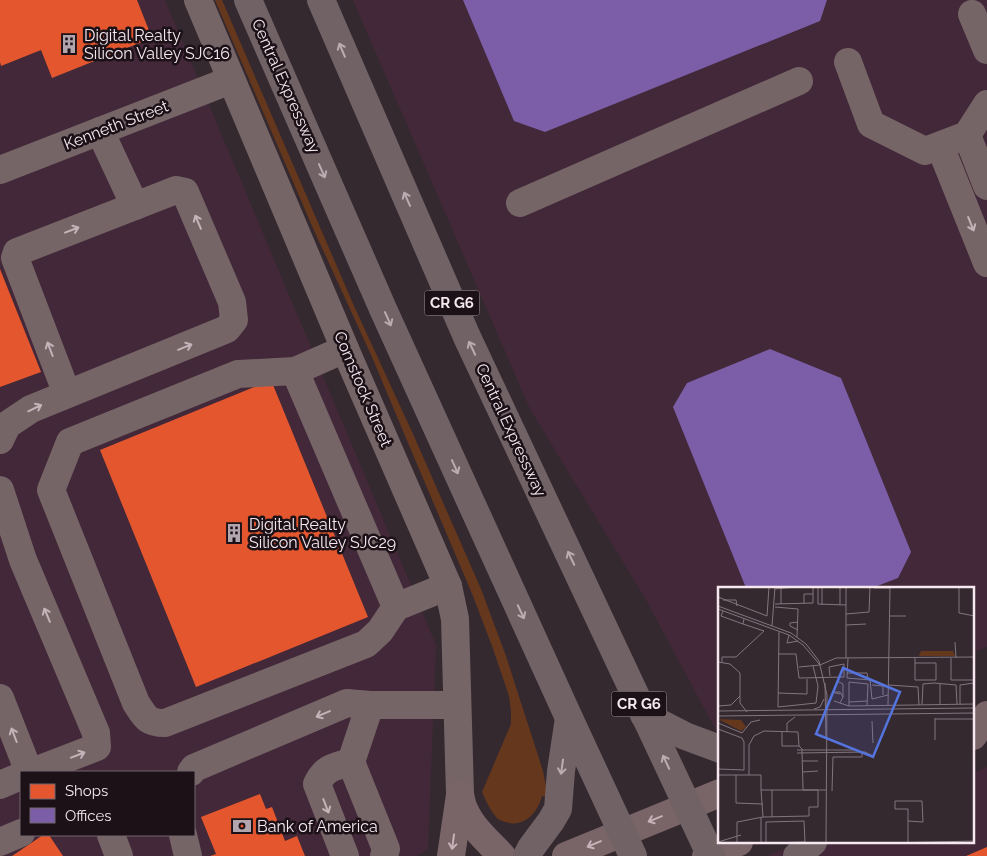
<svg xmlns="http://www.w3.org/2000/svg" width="987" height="856" viewBox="0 0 987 856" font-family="Raleway,sans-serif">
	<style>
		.built { fill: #422838; fill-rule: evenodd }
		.green { fill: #65371d }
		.shops { fill: #e4572e }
		.offices { fill: #7b5ea7 }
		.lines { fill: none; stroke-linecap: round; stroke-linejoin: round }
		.minor { stroke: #766567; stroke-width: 28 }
		.major { stroke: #796467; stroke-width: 28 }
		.highway { stroke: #716266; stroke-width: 28 }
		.oneway { stroke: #bbacb2 }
		.oneway2 { stroke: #c3b4b9 }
		.oneway3 { stroke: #c5b3b9 }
		.labels { text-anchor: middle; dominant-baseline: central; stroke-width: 5; stroke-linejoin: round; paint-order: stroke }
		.shield { fill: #1b1117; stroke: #b5a8af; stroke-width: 1 }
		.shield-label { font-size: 15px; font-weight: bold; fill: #f7e8f0 }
		.poi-label { font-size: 16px; fill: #f7e8f0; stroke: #1b1117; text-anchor: start }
		.street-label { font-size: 16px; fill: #f7e8f0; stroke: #1b1117 }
		.inset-road { fill: none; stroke: #83757d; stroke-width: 1 }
		.view { fill: #5474de; fill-opacity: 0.15; stroke: #5474de; stroke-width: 2.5 }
		.inset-edge { fill: none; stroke: #f7e8f0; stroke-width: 2.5 }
	</style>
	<rect width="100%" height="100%" fill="#352930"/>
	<!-- built -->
	<g class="built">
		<path d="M0,0H165L436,645L428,849L417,856H0ZM21,772H194V835H21Z"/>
		<path d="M353,0H987V647L973,652V588H720L719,736L645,598L530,409Z"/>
		<path d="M987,767V856H767L801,842H973V773Z"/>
	</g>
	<!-- green -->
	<path class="green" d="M215,0H222L354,306L413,434L481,589L506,656L543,771L548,797L542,796C538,811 527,826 509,823C506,822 501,821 498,819C491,812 486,801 482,792L511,724V711L509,696L492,646L473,596L403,431L372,357L312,226Z"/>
	<!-- shops -->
	<g class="shops">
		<path d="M0,0H137L152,38L52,78L41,50L1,66L0,62Z"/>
		<path d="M0,269L41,372L0,387Z"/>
		<path d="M271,380L368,617L196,687L100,450Z"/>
		<path d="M260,794L266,809L272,807L285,841L297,836L305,856H210L216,854L201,817Z"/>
		<path d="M43,835H49L63,856H12Z"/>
		<path d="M987,847V856H966Z"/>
	</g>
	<!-- offices -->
	<g class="offices">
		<path d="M463,0H827L820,21L545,132L514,121Z"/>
		<path d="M770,349L841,378L911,552L898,578L872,588H746L673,407L687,383Z"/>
	</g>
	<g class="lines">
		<!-- minor -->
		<g class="minor">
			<path d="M198,0L345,349L448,586L455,619L460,794"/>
			<path d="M972,14L987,50"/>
			<path d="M848,62L871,124L925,151L967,135L987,104"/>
			<path d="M967,135L987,186"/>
			<path d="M940,146L987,263"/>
			<path d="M0,170L231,80"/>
			<path d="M520,203L799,81"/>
			<path d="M345,349L295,371L238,374L70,442L51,490L136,703C145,717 147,723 165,723L366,644L380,631L396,607L448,586"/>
			<path d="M295,371L396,607"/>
			<path d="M67,394L15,258L17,252L135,206"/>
			<path d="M0,440L7,425L31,409L227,329L234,320L232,302L185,192L176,190L135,206L100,131"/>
			<path d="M0,490L23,560L96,733L97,747L32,772"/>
			<path d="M0,698L29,772"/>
			<path d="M191,772L194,768L347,703L370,705"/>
			<path d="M0,785L21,776"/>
			<path d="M111,835L119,856"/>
			<path d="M183,835L188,856"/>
			<path d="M0,842L21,833"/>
			<path d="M345,856L317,784C325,767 335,767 351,762"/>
			<path d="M384,856L386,849L351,762L370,705H456"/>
		</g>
		<!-- major -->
		<g class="major">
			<path d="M973,736L987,715"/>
			<path d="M460,794C461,799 462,805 464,809C472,828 488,841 502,856"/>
			<path d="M451,856L460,795"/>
			<path d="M566,856L720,793"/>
			<path d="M706,856L739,842"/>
		</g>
		<!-- highway -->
		<g class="highway">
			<path d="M248,0L383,309L569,718L633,856"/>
			<path d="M321,0L467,337L711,856"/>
			<path d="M644,715L685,736L720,749"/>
			<path d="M527,856L531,848L551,821L558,809L561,771L569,718"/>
			<path d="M797,856L813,842"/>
		</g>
	</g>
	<!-- one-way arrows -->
	<defs><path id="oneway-shaft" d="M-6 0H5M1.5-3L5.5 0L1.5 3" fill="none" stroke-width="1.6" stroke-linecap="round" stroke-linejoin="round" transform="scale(1.25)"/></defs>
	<g class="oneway">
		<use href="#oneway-shaft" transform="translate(342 50) rotate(-113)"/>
		<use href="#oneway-shaft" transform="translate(322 171) rotate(66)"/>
		<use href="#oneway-shaft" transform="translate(407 199) rotate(-114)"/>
		<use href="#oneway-shaft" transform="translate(388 319) rotate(66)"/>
		<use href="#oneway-shaft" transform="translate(472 348) rotate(-115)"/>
		<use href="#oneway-shaft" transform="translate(455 467) rotate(66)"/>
		<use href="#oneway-shaft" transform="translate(571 558) rotate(-115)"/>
		<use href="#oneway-shaft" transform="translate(521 612) rotate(65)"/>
		<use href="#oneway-shaft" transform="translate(666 762) rotate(-115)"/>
		<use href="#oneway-shaft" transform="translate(562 767) rotate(98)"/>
	</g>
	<g class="oneway2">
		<use href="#oneway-shaft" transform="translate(198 222) rotate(-113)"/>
		<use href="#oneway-shaft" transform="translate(971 224) rotate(68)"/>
		<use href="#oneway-shaft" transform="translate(72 230) rotate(-21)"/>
		<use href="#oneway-shaft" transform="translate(185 347) rotate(-22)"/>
		<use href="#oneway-shaft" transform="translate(50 349) rotate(-111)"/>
		<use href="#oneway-shaft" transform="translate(35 408) rotate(-26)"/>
		<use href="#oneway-shaft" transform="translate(47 615) rotate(-113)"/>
		<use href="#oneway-shaft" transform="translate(323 714) rotate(157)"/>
		<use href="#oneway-shaft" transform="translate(14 735) rotate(-111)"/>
		<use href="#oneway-shaft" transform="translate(78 755) rotate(-21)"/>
		<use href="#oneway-shaft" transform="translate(326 806) rotate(69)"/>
	</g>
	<g class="oneway3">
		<use href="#oneway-shaft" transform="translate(655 819) rotate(158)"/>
		<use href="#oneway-shaft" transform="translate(453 842) rotate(98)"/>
		<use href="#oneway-shaft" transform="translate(594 844) rotate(157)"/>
	</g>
	<!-- icons -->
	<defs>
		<g id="building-bare" transform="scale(1.5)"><path d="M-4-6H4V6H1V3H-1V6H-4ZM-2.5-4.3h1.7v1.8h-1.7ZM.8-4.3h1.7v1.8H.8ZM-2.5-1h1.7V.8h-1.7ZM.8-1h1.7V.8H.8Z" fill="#b3a5ad" stroke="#1b1117" stroke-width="2.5" paint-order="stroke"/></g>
		<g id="bank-bare" transform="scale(1.5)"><path d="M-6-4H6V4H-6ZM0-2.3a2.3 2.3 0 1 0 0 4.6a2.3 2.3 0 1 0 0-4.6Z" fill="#b3a5ad" stroke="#1b1117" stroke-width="2.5" paint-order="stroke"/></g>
	</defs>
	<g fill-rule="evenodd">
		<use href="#building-bare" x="69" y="44"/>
		<use href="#building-bare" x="234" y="533"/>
		<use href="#bank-bare" x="242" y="826"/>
	</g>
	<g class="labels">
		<!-- shield labels -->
		<g class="shield">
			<rect x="424.5" y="290.5" width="55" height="25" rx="4"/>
			<rect x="611.5" y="691.5" width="55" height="25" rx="4"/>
		</g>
		<g class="shield-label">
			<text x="452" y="303">CR G6</text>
			<text x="639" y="704">CR G6</text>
		</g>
		<!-- poi labels -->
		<g class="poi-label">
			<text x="84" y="35">Digital Realty<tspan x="84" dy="18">Silicon Valley SJC16</tspan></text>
			<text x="249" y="524">Digital Realty<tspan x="249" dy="18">Silicon Valley SJC29</tspan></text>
			<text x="257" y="826">Bank of America</text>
		</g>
		<!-- street labels -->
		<g class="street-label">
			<text transform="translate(286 86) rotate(66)">Central Expressway</text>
			<text transform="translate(116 125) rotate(-21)">Kenneth Street</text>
			<text transform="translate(363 389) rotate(67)">Comstock Street</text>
			<text transform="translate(511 430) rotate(65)">Central Expressway</text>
		</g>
	</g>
	<!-- overview -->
	<g transform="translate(718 587)">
		<rect width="256" height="256" fill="#352930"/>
		<path d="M203,64H235L237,69H201ZM0,132L23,133L28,140L23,144Z" fill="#65371d"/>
		<path class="inset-road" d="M100,0V17L128,18M241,0V26L257,29M156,1H172M57,2L77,0M0,10L49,29L51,0M5,13H18L19,19M57,17L95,16V0M63,17V1M86,17V7H95M104,18V0M122,18V0M0,19L73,46L88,57L101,74L109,108L108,256M57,20L80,22L79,50M0,22L71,48L85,58L102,78M5,24L3,29L25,37M128,27L151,25L152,0M172,29H188M80,35L72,36V39L80,43M128,38L148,37M54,39L57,0M61,45L60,120L98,116L100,99L95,79M71,48L69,56L80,54M237,55L238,71M60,67H78L81,91L126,90V77L111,80L112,89M128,71V0M130,71L129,91L152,93L154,112L170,108M233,71V93H257M0,75L12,77L22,86V116L29,125M4,75V70H18L46,44L25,37L26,32M197,76H218V93H197V71M81,80L102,78L118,71L257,70M129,86H149L150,92M119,94L125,97V110M107,96L108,152M154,98L165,99V108M171,98L200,100L201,118M60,106L89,107V92M122,107L114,105H122L125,110L122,116M116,114L131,119L257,117M131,115L149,114M204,117L205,97L216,96L238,98L239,117M222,117V96M242,117V98L256,96M170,118L172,0M0,119L13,118L22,109M131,119V95L150,97L149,118M96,122L102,120L106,112M0,124L257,121M0,129L257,126M217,132H257M154,134L155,156M0,136L24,146L33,135L42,133M0,142L24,151L26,155V183L0,182M64,145V159H81M69,145V136L77,130M217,153V131M79,163H138M79,166L147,165L155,169M84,174H100M85,185L100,184M0,188H43V203H100M18,188V216L45,217M31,188V158L36,149L46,144L80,145L81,159L84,162L85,203M43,203L45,230M54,203V230M85,203H108M114,204L115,170H144V164M43,230V256M0,255L23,248M190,255V222H177V214H204L205,235L190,234M19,256V235L45,230L91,229V220H100V203M48,256V235L86,234L87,256M48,256L87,255M173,256L257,254"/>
		<path class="view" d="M125,81L182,105L155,170L98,147Z"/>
		<rect width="256" height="256" class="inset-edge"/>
	</g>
	<!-- legend -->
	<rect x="20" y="771" width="175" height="65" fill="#1b1117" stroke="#73676e"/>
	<rect x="30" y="784" width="25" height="15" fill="#e4572e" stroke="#73676e"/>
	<text x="65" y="796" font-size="15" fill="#f7e8f0">Shops</text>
	<rect x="30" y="808" width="25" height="15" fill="#7b5ea7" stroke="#73676e"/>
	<text x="65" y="821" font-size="15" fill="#f7e8f0">Offices</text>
</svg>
